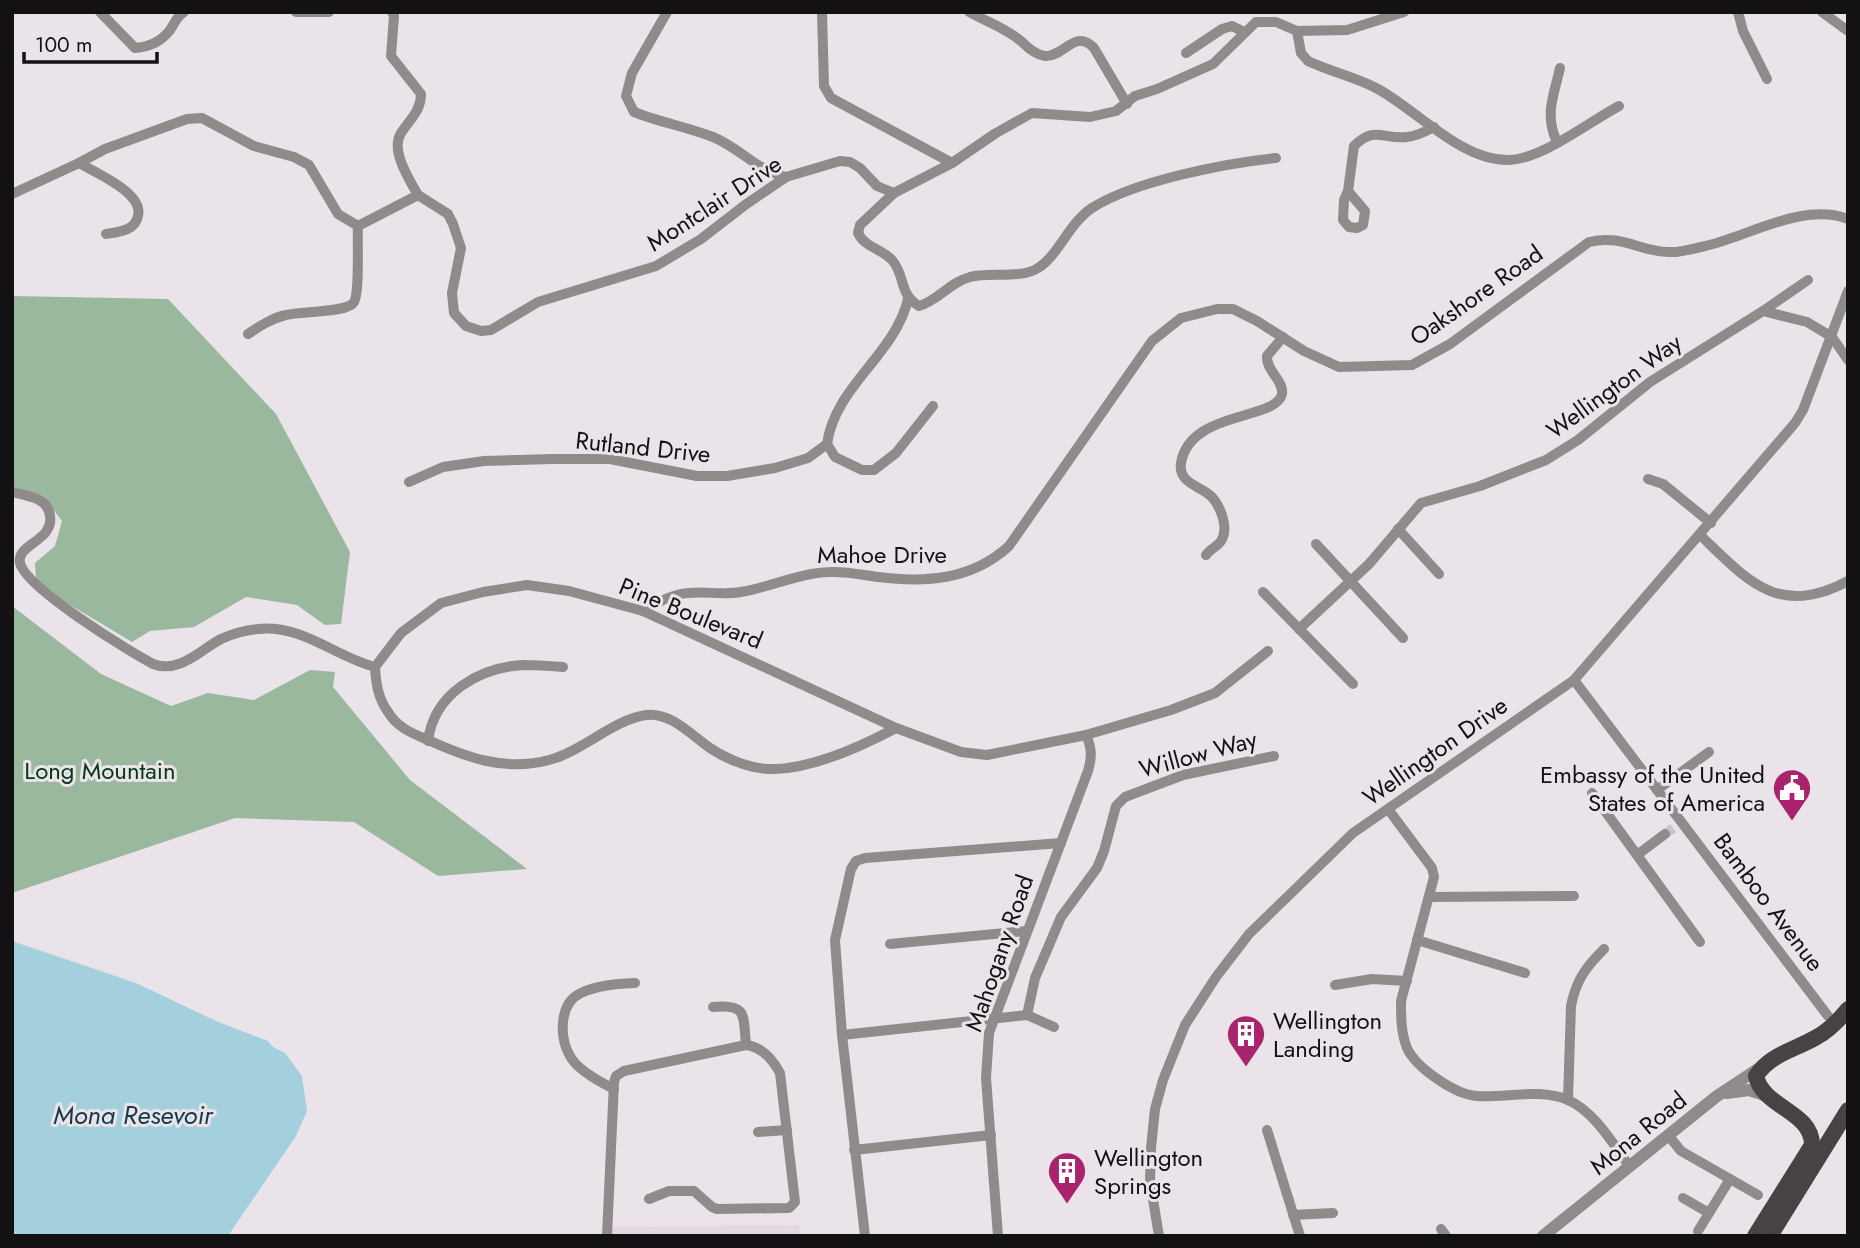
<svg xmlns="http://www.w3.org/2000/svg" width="1860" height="1248" viewBox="0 0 1860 1248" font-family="Jost,sans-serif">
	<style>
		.built { fill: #e4d8e4 }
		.forest { fill: #9ab89e }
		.water { fill: #a4d0de }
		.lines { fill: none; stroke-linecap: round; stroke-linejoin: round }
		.minor-tunnel { stroke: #cac4ca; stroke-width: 10; stroke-dasharray: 10 5; stroke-linecap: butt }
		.minor { stroke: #8f8b8b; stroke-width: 10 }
		.tertiary { stroke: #8f8b8b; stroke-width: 12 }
		.primary { stroke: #484243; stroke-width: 16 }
		.labels { text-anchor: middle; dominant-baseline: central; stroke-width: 6; stroke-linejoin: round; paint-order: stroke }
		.street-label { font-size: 24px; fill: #131113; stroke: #eae4ea }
		.park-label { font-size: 24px; fill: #043714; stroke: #eae4ea }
		.poi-label { font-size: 24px; fill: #131113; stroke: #eae4ea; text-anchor: start }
		.water-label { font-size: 26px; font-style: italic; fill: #133b46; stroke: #eae4ea }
	</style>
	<rect width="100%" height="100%" fill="#eae4ea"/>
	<!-- built -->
	<path class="built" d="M799,1225L800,1236H607V1227Z"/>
	<!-- forest -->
	<g class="forest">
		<path d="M12,296L168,299L276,414L350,552L341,624L325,625L297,605L246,597L194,627L150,631L132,642L52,594L36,580L35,563L55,546L62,521L49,504L12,492Z"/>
		<path d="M12,606L101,674L171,706L208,693L254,700L310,670L335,672L333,687L410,780L527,869L438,876L354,822L235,818L12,893Z"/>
	</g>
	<!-- water -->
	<path class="water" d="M12,941L136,983L216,1021L268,1041L273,1047L285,1053L302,1076L307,1111L296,1136L228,1236H12Z"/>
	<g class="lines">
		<!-- minor-tunnel -->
		<path class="minor-tunnel" d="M1665,834L1675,827"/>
		<!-- minor -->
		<g class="minor">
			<path d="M100,12L135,48C149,47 161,42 170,30C175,23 176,17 184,12"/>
			<path d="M296,12H329"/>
			<path d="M392,12L394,16L391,56L421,94C421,111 410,119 401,133C390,150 409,179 418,195"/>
			<path d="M667,12L632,73L626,96L634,112C659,122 687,127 713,137C740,148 756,170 786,177"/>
			<path d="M822,12L824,86L831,98L952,163"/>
			<path d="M969,12C987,22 1006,28 1022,42C1028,48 1036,55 1045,56C1064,57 1075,28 1094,48L1127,104"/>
			<path d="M1738,12L1743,31L1767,79"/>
			<path d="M1822,12L1848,31"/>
			<path d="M1297,31L1301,53L1308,61C1331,72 1356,77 1378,89C1418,111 1461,161 1509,160C1542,159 1589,122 1619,106"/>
			<path d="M1186,53L1222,29L1232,26L1244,32"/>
			<path d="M1557,142C1544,115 1554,95 1560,68"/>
			<path d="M79,163C96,173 144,193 138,216C135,231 118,232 106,234"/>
			<path d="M1348,191L1344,200L1343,220L1349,227L1357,228L1363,225L1365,211L1348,191L1354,146C1375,125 1383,140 1407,137C1417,136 1425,132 1434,127"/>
			<path d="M894,193L860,225L858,233C864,247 882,249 892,260C906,276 898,293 919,306C938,301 950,282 970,277C989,272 1022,279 1038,268C1058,256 1069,223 1092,208C1134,181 1226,163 1276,158"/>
			<path d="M12,194L79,163L105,149L187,119L202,118L254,146L294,157L309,165L338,214L358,226L418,195L448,214L453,224L461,248L452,293L454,313L466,326L481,331L491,330L538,302L656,266L701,239L745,205L786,177L840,161L850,162L860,168L877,186L894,193L952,163L996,133L1032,113L1090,117L1116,111L1135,96L1157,89L1213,64L1256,22H1276L1297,31L1347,30L1404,12"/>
			<path d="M1763,311L1808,280"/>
			<path d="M248,334C260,326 272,318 286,315C301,311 348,313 354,302C360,292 357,241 358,226"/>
			<path d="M827,444L835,457L862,470H874L896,453L933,406"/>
			<path d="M1648,479L1663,484L1711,523"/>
			<path d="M409,482L443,467L484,461L552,459H610L697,476H727L775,468L808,458L827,444C835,386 895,355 908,299"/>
			<path d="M12,492C27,496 48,497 50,516C54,541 16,544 20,563C25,587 128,651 153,664C179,674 200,650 221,639C232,634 246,630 258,629C301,624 336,657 375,667"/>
			<path d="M1398,529L1439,574"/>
			<path d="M1701,536C1748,581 1779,618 1848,581"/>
			<path d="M1316,544L1403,638"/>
			<path d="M1206,555C1210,549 1217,547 1221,541C1230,527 1219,501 1207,493C1196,485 1178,481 1181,463C1190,410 1276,421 1282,394C1284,380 1266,371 1267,356L1283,337"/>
			<path d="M1263,592L1353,684"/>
			<path d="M643,611C654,605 664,598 677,595C697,589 720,596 741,592C771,587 798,573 830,572C845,571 863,575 878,577C926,583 972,580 1009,546L1152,341L1181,318L1217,309H1233L1257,321L1304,351L1339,367L1412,365L1450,344L1589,242C1623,234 1640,252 1669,252C1680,253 1691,249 1701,247C1746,238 1803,201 1848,219"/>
			<path d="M1299,629L1369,564L1421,503L1480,486L1546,460L1578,440L1650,382L1763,311L1807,322L1832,337L1848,360"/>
			<path d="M1574,680L1828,1016"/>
			<path d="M896,728C862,746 814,768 775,769C753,770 728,760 710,748C691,735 671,712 646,715C615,719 581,752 549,760C505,772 465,757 426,739C411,733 397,727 388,712C378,698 376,684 375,667L401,633L441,603L483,592L527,585L569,591L643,611L896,728L961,752L987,755L1086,735L1171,710L1215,693L1268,651"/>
			<path d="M428,741C434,693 480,667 524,665C537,665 550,666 563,667"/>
			<path d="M1657,790L1709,752"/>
			<path d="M1592,793L1700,942"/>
			<path d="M1388,809L1432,868L1434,877L1401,1001C1401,1017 1401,1033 1407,1048C1416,1068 1456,1095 1477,1096C1506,1098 1539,1088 1568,1100C1595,1112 1613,1144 1630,1167"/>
			<path d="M1637,855L1665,834"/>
			<path d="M1429,897L1574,896"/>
			<path d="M1417,940L1525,973"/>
			<path d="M890,944L1026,931"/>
			<path d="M1335,985L1372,979L1407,981"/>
			<path d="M713,1007C748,1004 743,1015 746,1045"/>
			<path d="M1027,1015L1035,978L1061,917L1097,868L1104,851L1116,806L1125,797L1183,775L1274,756"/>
			<path d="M842,1035L1027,1015L1054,1027"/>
			<path d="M614,1089C600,1082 577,1070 570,1056C559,1037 559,1003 581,993C597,985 617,984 635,983"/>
			<path d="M1568,1100L1571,1006C1576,980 1586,967 1604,949"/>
			<path d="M1267,1130L1300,1236"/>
			<path d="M758,1132L787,1130"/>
			<path d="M1668,1135L1681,1151L1758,1195"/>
			<path d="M854,1150L991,1135"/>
			<path d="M1683,1198L1709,1213"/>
			<path d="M1293,1215L1333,1213"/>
			<path d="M1441,1229L1446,1236"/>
			<path d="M1698,1231L1730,1179"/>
			<path d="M607,1236L614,1082L616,1076L624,1071L746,1045C762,1047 773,1060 780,1073L795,1202L789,1208L717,1209L712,1207L694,1191H669L649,1199"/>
			<path d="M865,1236L842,1035L835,940L851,869L856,861L865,858L1061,843"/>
			<path d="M998,1236L986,1078L989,1033L1088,771C1092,757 1092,748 1086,735"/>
			<path d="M1159,1236L1150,1181L1151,1148L1155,1109L1163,1080L1185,1025L1216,977L1249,934L1353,833L1574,680L1795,423L1803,410L1848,291"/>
		</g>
		<!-- tertiary -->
		<g class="tertiary">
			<path d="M1727,1093L1749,1090L1767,1096"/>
			<path d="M1543,1236L1717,1096L1761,1067"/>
		</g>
		<!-- primary -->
		<g class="primary">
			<path d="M1755,1236L1812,1145C1812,1111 1763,1108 1756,1076C1769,1055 1794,1050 1815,1038C1827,1032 1839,1020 1848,1009"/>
			<path d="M1770,1236L1848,1110"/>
		</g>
	</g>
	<!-- icons -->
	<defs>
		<g id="civic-pin" transform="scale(2.0125)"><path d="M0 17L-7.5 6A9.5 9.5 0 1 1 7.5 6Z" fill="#a9246d" stroke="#eae4ea"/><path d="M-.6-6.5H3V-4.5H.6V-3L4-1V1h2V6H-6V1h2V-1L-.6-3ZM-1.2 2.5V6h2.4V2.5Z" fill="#fff"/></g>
		<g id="building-pin" transform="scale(2.0125)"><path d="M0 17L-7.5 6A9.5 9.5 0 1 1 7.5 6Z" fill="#a9246d" stroke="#eae4ea"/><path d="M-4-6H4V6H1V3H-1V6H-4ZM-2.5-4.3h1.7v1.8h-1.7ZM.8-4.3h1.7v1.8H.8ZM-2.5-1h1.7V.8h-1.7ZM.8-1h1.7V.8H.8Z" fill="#fff"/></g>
	</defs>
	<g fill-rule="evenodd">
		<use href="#civic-pin" x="1792" y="788"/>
		<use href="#building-pin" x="1246" y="1034"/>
		<use href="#building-pin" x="1067" y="1171"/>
	</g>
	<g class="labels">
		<!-- street labels -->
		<g class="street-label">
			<text transform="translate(714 203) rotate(-33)">Montclair Drive</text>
			<text transform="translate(1476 295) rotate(-35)">Oakshore Road</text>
			<text transform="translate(1614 386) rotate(-36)">Wellington Way</text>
			<text transform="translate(643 447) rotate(6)">Rutland Drive</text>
			<text x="882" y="554">Mahoe Drive</text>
			<text transform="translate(691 613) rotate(22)">Pine Boulevard</text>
			<text transform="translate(1435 751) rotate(-35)">Wellington Drive</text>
			<text transform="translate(1198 754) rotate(-15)">Willow Way</text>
			<text transform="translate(1769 902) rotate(53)">Bamboo Avenue</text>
			<text transform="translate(999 953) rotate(-71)">Mahogany Road</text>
			<text transform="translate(1638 1133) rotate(-39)">Mona Road</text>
		</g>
		<!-- park labels -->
		<g class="park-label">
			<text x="100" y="770">Long Mountain</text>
		</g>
		<!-- poi labels -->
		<g class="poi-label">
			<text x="1765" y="774" text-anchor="end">Embassy of the United<tspan x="1765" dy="28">States of America</tspan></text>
			<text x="1273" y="1020">Wellington<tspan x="1273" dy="28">Landing</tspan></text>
			<text x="1094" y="1157">Wellington<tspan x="1094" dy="28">Springs</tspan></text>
		</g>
		<!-- water labels -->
		<g class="water-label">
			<text x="133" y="1115">Mona Resevoir</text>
		</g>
	</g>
	<!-- border -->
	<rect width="1860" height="1248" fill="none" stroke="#131113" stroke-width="28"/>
	<!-- scale -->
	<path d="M24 52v10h133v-10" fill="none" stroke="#131113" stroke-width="3.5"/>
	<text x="35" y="52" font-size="21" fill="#131113" stroke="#eae4ea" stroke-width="5" paint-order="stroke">100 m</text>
</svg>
